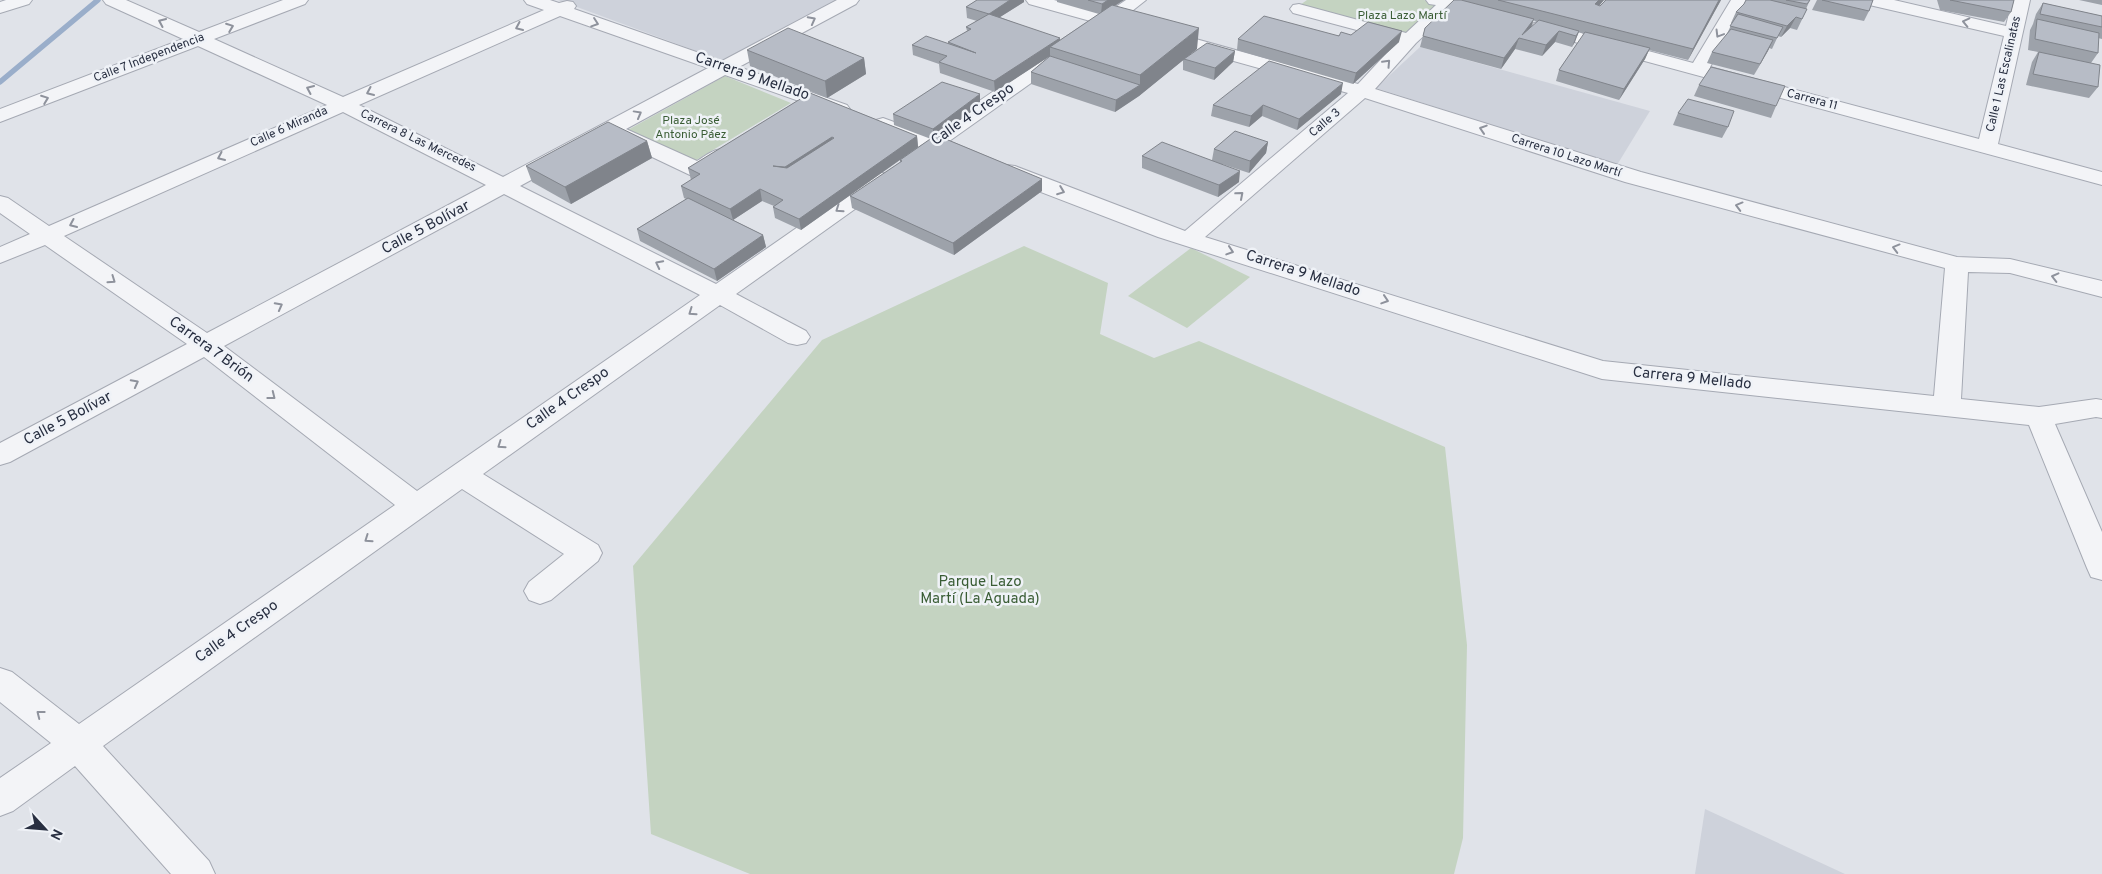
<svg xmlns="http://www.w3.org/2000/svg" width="2102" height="874" viewBox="0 0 2102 874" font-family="Overpass,sans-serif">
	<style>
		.built { fill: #ced2db }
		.green { fill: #c4d3c1 }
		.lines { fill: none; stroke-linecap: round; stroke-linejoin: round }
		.stream { stroke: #9aaeca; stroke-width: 5.5 }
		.minor-casing { stroke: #a5a9b3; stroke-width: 2 }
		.minor { fill: #f3f4f7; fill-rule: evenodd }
		.wall { fill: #9da2aa; fill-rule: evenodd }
		.shaded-wall { fill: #80848b }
		.building { fill: #b7bcc6; stroke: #80848b; fill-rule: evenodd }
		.oneway { stroke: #8e929c }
		.labels { text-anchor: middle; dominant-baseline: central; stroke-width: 5; stroke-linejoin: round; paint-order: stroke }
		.far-park-label { font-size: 12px; fill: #3a5d35; stroke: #eff2f7 }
		.far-street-label { font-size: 12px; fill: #282f41; stroke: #eff2f7 }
		.street-label { font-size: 15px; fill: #282f41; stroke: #eff2f7 }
		.park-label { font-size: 15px; fill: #3a5d35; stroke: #eff2f7 }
	</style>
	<rect width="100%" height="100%" fill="#e0e3e9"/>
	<!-- built -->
	<g class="built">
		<path d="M558,0H843L726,62Z"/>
		<path d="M1420,47L1650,111L1617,165L1376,88Z"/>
		<path d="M1705,809L1845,874H1695Z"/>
	</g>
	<!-- green -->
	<g class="green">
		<path d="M1307,0H1424L1440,4L1407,35L1300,5Z"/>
		<path d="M725,76L791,103L693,162L626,131Z"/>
		<path d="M1024,246L1108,283L1100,334L1154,358L1199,341L1445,447L1467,645L1463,838L1454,874H750L651,834L633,566L822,340Z"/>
		<path d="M1191,248L1250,277L1187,328L1128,296Z"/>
	</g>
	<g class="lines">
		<!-- stream -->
		<path class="stream" d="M0,82L98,0"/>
		<!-- minor casing -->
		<g class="minor-casing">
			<g id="minor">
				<path d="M6,0H32L29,4L0,13V2Z"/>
				<path d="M103,0H126L199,32L283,0H308L305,4L214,39L343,97L544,10L527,4L524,0H550L559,3L567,1L573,2L576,6L574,9L722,61L837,0H859L856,4L739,67L847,105L850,109L847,113L840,115L833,113L725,75L626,129L697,161C708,154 717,146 730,150L733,154C725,166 705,178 690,175L610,137L520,186L716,284L874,174L882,173L890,174L893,179L890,184L736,294L806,331L810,337L806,343L797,345L788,343L720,305L483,474L598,545L602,553L598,561L551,600L540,604L529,600L524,591L529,582L564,554L462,489L103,746L209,861L215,874H171L75,766L13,811L0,816V778L51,743L0,702V668L12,672L79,724L395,505L204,357L10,462L0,465V443L187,344L45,245L0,263V247L30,234L0,213V196L8,198L49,226L327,105L198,46L0,122V109L183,39L106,4ZM560,16L708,68L503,177L359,105ZM343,112L486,185L207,333L64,236ZM504,194L700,295L417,491L224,346Z"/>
				<path d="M1026,0H1054L1105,14L1126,0H1146L1122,19L1126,20L1129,24L1126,28L1120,29L1110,27L948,142L969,150L972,154L969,158L962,160L935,151L921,157L914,155L911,151L917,144L876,128L873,124L876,120L883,118L930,135L1094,22L1029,4Z"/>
				<path d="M1426,0H1461L1492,9L1495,13L1492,17L1486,18L1452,10L1416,43L1375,89L1641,172L1957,257L2010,259L2102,281V297L2010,273L1968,272L1961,399L2039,407L2096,399L2102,400V418L2096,417L2055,424L2102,532V580L2091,577L2087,568L2029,425L1602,379L1158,237L999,176L996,171L999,166L1007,165L1015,166L1185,231L1348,93L1155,39L1152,35L1155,31L1161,30L1167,31L1358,84L1398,41L1293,13L1290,9L1293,5L1299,4L1406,33L1436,5L1429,4ZM1365,98L1625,182L1945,268L1934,396L1603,361L1205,237Z"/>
				<path d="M1731,0H1749L1710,67L1979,139L2004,36L1865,4L1862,0H1894L2006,26L2012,0H2030L1998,144L2102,172V185L1534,31L1531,27L1534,23L1540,22L1693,63Z"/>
			</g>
		</g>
		<!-- minor -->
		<use href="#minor" class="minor"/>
	</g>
	<!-- wall -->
	<g class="wall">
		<path d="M977,0H1024V2L1000,17L1060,40L1099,14L1057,2V0H1124L1115,6L1197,49L1190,54L1235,51L1233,62L1214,80L1183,70V60L1139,96L1115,112L1031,84V72L1050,56L995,92L940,73L939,64L913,55L912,45L948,44V42L967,31L966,27L977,21L967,18L966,7Z"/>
		<path d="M1463,0H1721L1688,60L1649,50L1645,59L1619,100L1556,81L1559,70L1584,34L1579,32L1572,47L1555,42L1542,56L1515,49L1501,69L1420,47L1425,28ZM1604,0L1605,1L1600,6H1599ZM1533,20L1537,22L1531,27Z"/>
		<path d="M1746,0H1810L1806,9H1807L1797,30L1790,28L1781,37L1778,36L1772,49L1769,48L1754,75L1707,63L1712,52L1726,36L1732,23H1731L1736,12L1744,4Z"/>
		<path d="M1817,0H1873L1869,11L1864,21L1812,10Z"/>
		<path d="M1937,0H2014L2011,12L2004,22L1940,10Z"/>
		<path d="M2079,0H2102V5Z"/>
		<path d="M2043,3L2102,16V39L2098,38V53L2091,63L2098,87L2089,98L2026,85L2032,62L2038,52L2028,50L2030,30L2033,24L2036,14Z"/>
		<path d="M1351,35L1399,42L1353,84L1237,50L1238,39Z"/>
		<path d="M747,50L864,58L866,74L827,98L750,66Z"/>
		<path d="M1699,85L1776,106L1771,118L1694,96Z"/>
		<path d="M810,93L917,136L918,147L931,139L894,125L893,114L980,105L939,136L1042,179V191L954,255L852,208L850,196L900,163V160L801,230L775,218L773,207L774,206L762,201L733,220L763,235L766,247L717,281L640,241L637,229L686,199L684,198L681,186L691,180L688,168Z"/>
		<path d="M1341,94L1297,130L1262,116L1249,127L1211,116L1213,105Z"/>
		<path d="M1678,113L1728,127L1722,138L1673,125Z"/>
		<path d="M647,141L652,158L571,204L532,182L526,166Z"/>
		<path d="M1268,142L1266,153L1249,173L1222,164L1239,182L1218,197L1142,168V156L1212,160L1214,149Z"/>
	</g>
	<!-- shaded-wall -->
	<g class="shaded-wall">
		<path d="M1010,0H1024V2L989,24V14Z"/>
		<path d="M1108,0H1124L1101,14L1102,4Z"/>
		<path d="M1599,0H1604L1591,15L1595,4Z"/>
		<path d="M1719,0H1721L1688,60L1693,49Z"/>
		<path d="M1796,17L1790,28L1781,37L1787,26Z"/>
		<path d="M1534,19L1530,30L1522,35Z"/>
		<path d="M1199,28L1197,49L1139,96L1115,112L1116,100L1140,85V75Z"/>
		<path d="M1402,31L1399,42L1353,84L1356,73Z"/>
		<path d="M1559,31L1555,42L1542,56L1546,45Z"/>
		<path d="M1579,31L1575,42L1572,47L1576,36Z"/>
		<path d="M1060,38V49L1050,47V56L995,92L994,81Z"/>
		<path d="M1519,38L1515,49L1501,69L1504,58Z"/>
		<path d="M1773,40L1768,51L1754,75L1760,64Z"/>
		<path d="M1650,48L1645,59L1619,100L1624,89Z"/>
		<path d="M1235,51L1233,62L1214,80L1215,68Z"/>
		<path d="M864,58L866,74L827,98L825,81Z"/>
		<path d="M1343,83L1341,94L1297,130L1299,119Z"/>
		<path d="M980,94V105L934,140L933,129Z"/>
		<path d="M1263,105L1262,116L1249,127L1251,116Z"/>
		<path d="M917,136L918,147L801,230L799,219Z"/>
		<path d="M832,137L834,148L788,179L785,167Z"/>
		<path d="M647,141L652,158L571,204L565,187Z"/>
		<path d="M1268,142L1266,153L1249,173L1250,161Z"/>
		<path d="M1240,171L1239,182L1218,197L1219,185Z"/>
		<path d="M1042,179V191L954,255L953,243Z"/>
		<path d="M760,189L762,201L733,220L730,209Z"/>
		<path d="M763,235L766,247L717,281L714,269Z"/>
	</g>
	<!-- building -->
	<g class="building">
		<path d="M977,0H1010L989,14L966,7Z"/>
		<path d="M1088,0H1108L1102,4Z"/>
		<path d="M1454,0H1461L1534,19L1522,35L1539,20L1579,31L1576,36L1559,31L1546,45L1519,38L1504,58L1423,36L1425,28Z"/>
		<path d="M1498,0H1599L1595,4L1600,6L1606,0H1719L1693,49Z"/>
		<path d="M1746,0H1770L1807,9L1802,19L1796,17L1787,26L1736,12L1744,4Z"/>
		<path d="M1786,0H1810L1807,4Z"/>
		<path d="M1822,0H1873L1869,11Z"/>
		<path d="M1950,0H2014L2011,12Z"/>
		<path d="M2043,3L2102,16V27L2040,14Z"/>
		<path d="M1112,5L1199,28L1140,75L1050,47Z"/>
		<path d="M989,14L1060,38L994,81L939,62L947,56L912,45L926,36L976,53L948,42L971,29L966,27Z"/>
		<path d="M1738,14L1783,27L1777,38L1730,26Z"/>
		<path d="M1264,16L1339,36L1341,32L1351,35L1368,22L1402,31L1356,73L1238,39Z"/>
		<path d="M2037,19L2099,33L2098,53L2035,39Z"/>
		<path d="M788,28L864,58L825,81L747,50Z"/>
		<path d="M1731,29L1773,40L1760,64L1712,52Z"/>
		<path d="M1585,32L1650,48L1624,89L1559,70Z"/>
		<path d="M1207,43L1235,51L1215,68L1184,59Z"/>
		<path d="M2039,52L2100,65L2098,87L2033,74Z"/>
		<path d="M1050,56L1140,85L1116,100L1031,72Z"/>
		<path d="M1269,61L1343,83L1299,119L1263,105L1251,116L1213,105Z"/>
		<path d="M1711,67L1785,86L1776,106L1699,85Z"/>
		<path d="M942,82L980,94L933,129L893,114Z"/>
		<path d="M810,93L917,136L799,219L773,207L783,200L760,189L730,209L681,186L700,174L688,168ZM832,137L834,138L787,168L773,166L785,167Z"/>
		<path d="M1688,99L1734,111L1728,127L1678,113Z"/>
		<path d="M608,122L647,141L565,187L526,166Z"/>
		<path d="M1235,131L1268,142L1250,161L1214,149Z"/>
		<path d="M936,135L1042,179L953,243L850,196L902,161L900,160Z"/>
		<path d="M1162,142L1240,171L1219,185L1142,156Z"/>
		<path d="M688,198L763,235L714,269L637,229Z"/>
	</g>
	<!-- one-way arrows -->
	<defs><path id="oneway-chevron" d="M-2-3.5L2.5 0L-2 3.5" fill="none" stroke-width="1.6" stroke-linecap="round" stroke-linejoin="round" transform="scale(1.25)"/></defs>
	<g class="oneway">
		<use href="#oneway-chevron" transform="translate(812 20) rotate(-28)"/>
		<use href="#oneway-chevron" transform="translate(162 22) rotate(-156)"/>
		<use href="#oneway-chevron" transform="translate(1966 22) rotate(-167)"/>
		<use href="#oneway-chevron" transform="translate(595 23) rotate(19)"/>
		<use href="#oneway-chevron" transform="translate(230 27) rotate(-21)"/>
		<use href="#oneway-chevron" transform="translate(519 27) rotate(156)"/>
		<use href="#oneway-chevron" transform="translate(1719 34) rotate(121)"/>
		<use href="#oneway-chevron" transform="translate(1387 63) rotate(-47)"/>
		<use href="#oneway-chevron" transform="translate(310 89) rotate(-156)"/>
		<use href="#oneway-chevron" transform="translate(370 92) rotate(156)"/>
		<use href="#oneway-chevron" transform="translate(45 99) rotate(-21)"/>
		<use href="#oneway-chevron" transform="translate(638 114) rotate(-29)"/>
		<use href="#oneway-chevron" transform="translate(1483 129) rotate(-162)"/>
		<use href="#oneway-chevron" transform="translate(221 157) rotate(156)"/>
		<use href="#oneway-chevron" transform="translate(1061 191) rotate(21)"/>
		<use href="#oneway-chevron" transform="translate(1240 195) rotate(-41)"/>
		<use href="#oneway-chevron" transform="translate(1739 206) rotate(-165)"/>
		<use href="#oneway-chevron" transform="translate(839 209) rotate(145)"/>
		<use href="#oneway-chevron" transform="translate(73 224) rotate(156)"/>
		<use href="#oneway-chevron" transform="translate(1896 248) rotate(-165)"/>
		<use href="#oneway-chevron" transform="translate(1230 251) rotate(18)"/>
		<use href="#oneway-chevron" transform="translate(659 264) rotate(-153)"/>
		<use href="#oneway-chevron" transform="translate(2055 277) rotate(-166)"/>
		<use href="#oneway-chevron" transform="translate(112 280) rotate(35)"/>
		<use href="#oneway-chevron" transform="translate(1385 300) rotate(18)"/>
		<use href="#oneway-chevron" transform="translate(279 306) rotate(-28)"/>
		<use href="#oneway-chevron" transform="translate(692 312) rotate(145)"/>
		<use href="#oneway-chevron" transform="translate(135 383) rotate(-28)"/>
		<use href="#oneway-chevron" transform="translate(272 396) rotate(38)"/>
		<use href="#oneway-chevron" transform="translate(501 445) rotate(145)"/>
		<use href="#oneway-chevron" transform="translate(368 539) rotate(145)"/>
		<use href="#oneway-chevron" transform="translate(40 714) rotate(-142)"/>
	</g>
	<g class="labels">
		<!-- far-park labels -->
		<g class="far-park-label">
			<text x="1402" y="16">Plaza Lazo Martí</text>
			<text x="691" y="121">Plaza José<tspan x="691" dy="14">Antonio Páez</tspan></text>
		</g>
		<!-- far-street labels -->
		<g class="far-street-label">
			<text transform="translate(149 58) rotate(-21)">Calle 7 Independencia</text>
			<text transform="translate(2004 74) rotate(-77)">Calle 1 Las Escalinatas</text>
			<text transform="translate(1812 100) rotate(15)">Carrera 11</text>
			<text transform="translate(1325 123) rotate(-41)">Calle 3</text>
			<text transform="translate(289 127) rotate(-24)">Calle 6 Miranda</text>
			<text transform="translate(418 141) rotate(26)">Carrera 8 Las Mercedes</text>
			<text transform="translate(1566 156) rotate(18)">Carrera 10 Lazo Martí</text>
		</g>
		<!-- street labels -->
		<g class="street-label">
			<text transform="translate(752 77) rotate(19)">Carrera 9 Mellado</text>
			<text transform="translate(973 115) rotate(-35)">Calle 4 Crespo</text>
			<text transform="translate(426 228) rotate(-28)">Calle 5 Bolívar</text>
			<text transform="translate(1303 274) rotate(18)">Carrera 9 Mellado</text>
			<text transform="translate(211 350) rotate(36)">Carrera 7 Brión</text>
			<text transform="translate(1692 379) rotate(6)">Carrera 9 Mellado</text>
			<text transform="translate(568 399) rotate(-35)">Calle 4 Crespo</text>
			<text transform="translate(68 419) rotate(-28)">Calle 5 Bolívar</text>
			<text transform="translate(237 632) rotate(-35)">Calle 4 Crespo</text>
		</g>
		<!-- park labels -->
		<g class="park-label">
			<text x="980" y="582">Parque Lazo<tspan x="980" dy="17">Martí (La Aguada)</tspan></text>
		</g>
	</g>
	<!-- north arrow -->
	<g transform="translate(45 829) rotate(116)" stroke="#eff2f7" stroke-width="4" paint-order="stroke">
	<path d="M0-4L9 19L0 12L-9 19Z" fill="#282f41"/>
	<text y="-8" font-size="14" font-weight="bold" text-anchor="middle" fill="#282f41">N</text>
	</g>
</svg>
